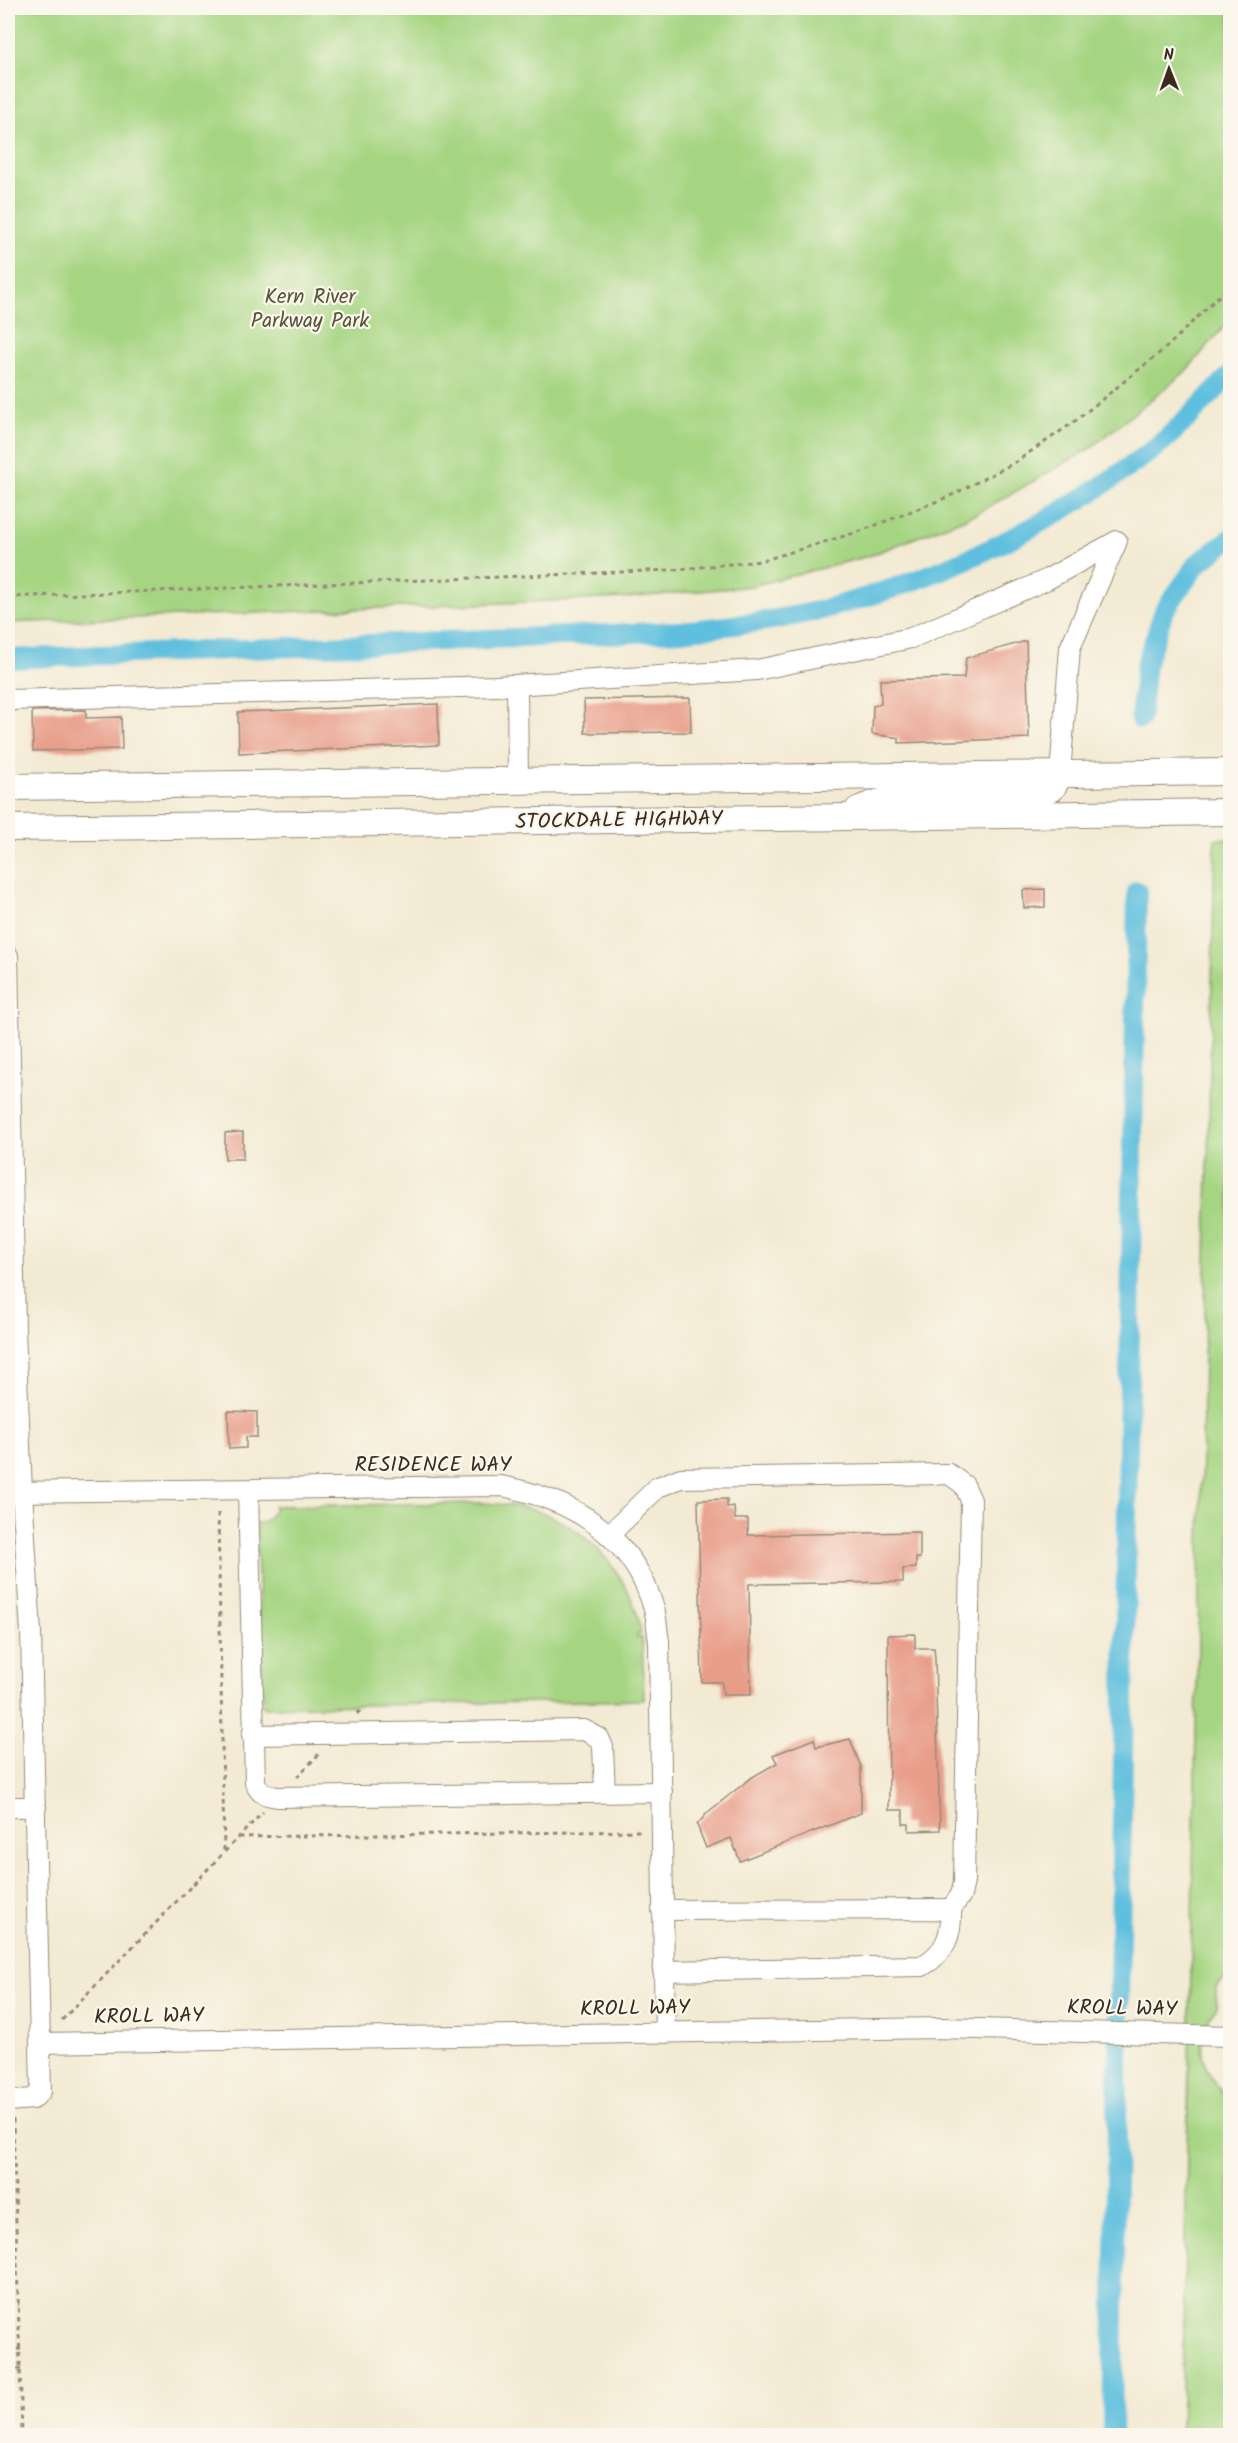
<svg xmlns="http://www.w3.org/2000/svg" width="1238" height="2443" viewBox="0 0 1238 2443" font-family="Kalam,sans-serif">
	<style>
		.green { fill: #a6d582; stroke: #708050; stroke-width: 1.5 }
		.lines { fill: none; stroke-linecap: round; stroke-linejoin: round }
		.canal { stroke: #5fbfde; stroke-width: 20 }
		.building { fill: #e89d89 }
		.minor-casing { stroke: #978a78; stroke-width: 22 }
		.major-casing { stroke: #978a78; stroke-width: 28 }
		.path { stroke: #978a78; stroke-width: 3; stroke-dasharray: 4.5 4.5; stroke-linecap: butt }
		.minor { stroke: #fff; stroke-width: 20 }
		.major { stroke: #fff; stroke-width: 26 }
		.labels { text-anchor: middle; dominant-baseline: central; stroke-width: 4.5; stroke-linejoin: round; paint-order: stroke }
		.park-label { font-size: 21px; fill: #565537; stroke: #fbf7ec }
		.street-label { font-size: 21px; fill: #3b2a1e; stroke: #fbf7ec }
	</style>
	<rect width="100%" height="100%" fill="#fbf7ec"/>
	<filter id="ink" filterUnits="userSpaceOnUse"><feTurbulence type="fractalNoise" baseFrequency=".0167" numOctaves="2"/><feDisplacementMap in="SourceGraphic" scale="12" xChannelSelector="R" yChannelSelector="G"/><feConvolveMatrix kernelMatrix="1 2 1 2 8 2 1 2 1" color-interpolation-filters="sRGB"/></filter>
	<filter id="wash" filterUnits="userSpaceOnUse"><feTurbulence type="fractalNoise" baseFrequency=".008" numOctaves="4" result="noise"/><feDisplacementMap in="SourceGraphic" scale="24" xChannelSelector="R" yChannelSelector="G"/><feGaussianBlur stdDeviation="1.35" result="paint"/><feColorMatrix in="noise" values="0 0 0 0 0 0 0 0 0 0 0 0 0 0 0 0 0 1.4 0 .05"/><feComposite in="paint" operator="in"/></filter>
	<g filter="url(#wash)">
		<rect width="100%" height="100%" fill="#f3ead3"/>
		<!-- green -->
		<g class="green">
			<path d="M8,8H1230V320L1185,372L1091,448L978,513L869,556L752,586L626,598L8,623Z"/>
			<path d="M1215,839H1230V1973L1216,1987C1216,1992 1217,2002 1216,2006C1213,2013 1208,2020 1205,2027C1197,2055 1209,2083 1230,2100V2435L1181,2436Z"/>
			<path d="M482,1503C504,1504 525,1506 546,1514C593,1534 634,1581 641,1633L637,1634V1637H642L644,1700L263,1707L256,1523H263L274,1511V1506Z"/>
		</g>
		<g class="lines">
			<!-- canal -->
			<g class="canal">
				<path d="M8,659L682,631C735,625 788,620 839,605C953,573 1057,522 1151,451C1180,429 1205,400 1230,375"/>
				<path d="M1140,719L1146,664L1164,611L1198,563L1230,539"/>
				<path d="M1112,2436L1137,891"/>
			</g>
		</g>
		<g id="blocks">
			<!-- building -->
			<g class="building">
				<path d="M1026,641L1029,738L899,743V738L872,734L873,706L881,704L880,680L964,678L966,658Z"/>
				<path d="M690,698L691,732L585,733L584,700Z"/>
				<path d="M438,704L439,745L239,753L238,712Z"/>
				<path d="M86,710V718L121,717L122,749L33,751L32,711Z"/>
				<path d="M1045,889V907L1024,908L1023,890Z"/>
				<path d="M243,1132V1159H225V1133Z"/>
				<path d="M228,1411L257,1412V1437H246V1448L229,1449Z"/>
				<path d="M727,1499V1507L734,1506L735,1519H748V1535L920,1532V1558H916V1568L903,1569V1582L749,1584L751,1695H723L722,1682H702L698,1500Z"/>
				<path d="M915,1634V1648H934L935,1658L940,1830L909,1831V1824H903V1810H889L888,1635Z"/>
				<path d="M814,1739L816,1747L850,1739L861,1767V1813L740,1861L731,1838L706,1848L697,1825L708,1812L752,1777L777,1763L773,1755Z"/>
			</g>
		</g>
	</g>
	<g filter="url(#ink)">
		<use href="#blocks" fill-opacity="0" stroke="#978a78" stroke-width="1.5"/>
		<g class="lines">
			<!-- minor casing -->
			<g class="minor-casing">
				<g id="minor">
					<path d="M517,685L518,781"/>
					<path d="M8,703L10,700L496,686L757,670L911,638L1046,580L1117,541L1070,648L1060,774"/>
					<path d="M8,956L15,1330L22,1492L31,1632L41,2091L33,2099L8,2101"/>
					<path d="M248,1490L255,1782C259,1794 265,1795 277,1797L662,1792"/>
					<path d="M8,1492L501,1486C572,1499 633,1535 654,1609C657,1619 657,1631 659,1641L665,2033"/>
					<path d="M609,1535L658,1487L681,1478L949,1474L964,1485L971,1500L964,1882L961,1895L951,1909"/>
					<path d="M252,1735L584,1730L599,1738L603,1747L605,1792"/>
					<path d="M8,1807H36"/>
					<path d="M662,1910L951,1909C952,1934 946,1953 922,1966L663,1971"/>
					<path d="M40,2043L940,2028L1230,2036"/>
				</g>
			</g>
			<!-- major casing -->
			<g class="major-casing">
				<g id="major">
					<path d="M8,787L1230,772"/>
					<path d="M858,810C902,788 983,799 1034,794L1052,788L1060,774"/>
					<path d="M8,828L1230,812"/>
				</g>
			</g>
			<!-- path -->
			<g class="path">
				<path d="M8,597L670,570L761,561L858,532L948,497L1014,463L1074,422L1168,346L1230,285"/>
				<path d="M218,1513L224,1851"/>
				<path d="M357,1714L362,1708"/>
				<path d="M297,1777L319,1754"/>
				<path d="M239,1837L642,1831"/>
				<path d="M62,2020L263,1812"/>
				<path d="M9,2028L11,2083"/>
				<path d="M13,2119L22,2436"/>
				<path d="M8,2304L19,2305"/>
				<path d="M8,2350L21,2349"/>
				<path d="M8,2369H21"/>
			</g>
			<!-- minor -->
			<use href="#minor" class="minor"/>
			<!-- major -->
			<use href="#major" class="major"/>
		</g>
	</g>
	<g class="labels">
		<!-- park labels -->
		<g class="park-label">
			<text x="310" y="297">Kern River<tspan x="310" dy="24">Parkway Park</tspan></text>
		</g>
		<!-- street labels -->
		<g class="street-label">
			<text transform="translate(619 821) rotate(-1)">STOCKDALE HIGHWAY</text>
			<text x="433" y="1465">RESIDENCE WAY</text>
			<text transform="translate(635 2009) rotate(-1)">KROLL WAY</text>
			<text transform="translate(1122 2009) rotate(1)">KROLL WAY</text>
			<text transform="translate(149 2017) rotate(-1)">KROLL WAY</text>
		</g>
	</g>
	<!-- margin -->
	<rect width="1238" height="2443" fill="none" stroke="#fbf7ec" stroke-width="30"/>
	<!-- north arrow -->
	<g transform="translate(1169 69) rotate(359)" stroke="#fbf7ec" stroke-width="4.5" paint-order="stroke">
	<path d="M0-4.5L10 22L0 15L-10 22Z" fill="#3b2a1e"/>
	<text y="-9" font-size="16" font-weight="bold" text-anchor="middle" fill="#3b2a1e">N</text>
	</g>
</svg>
